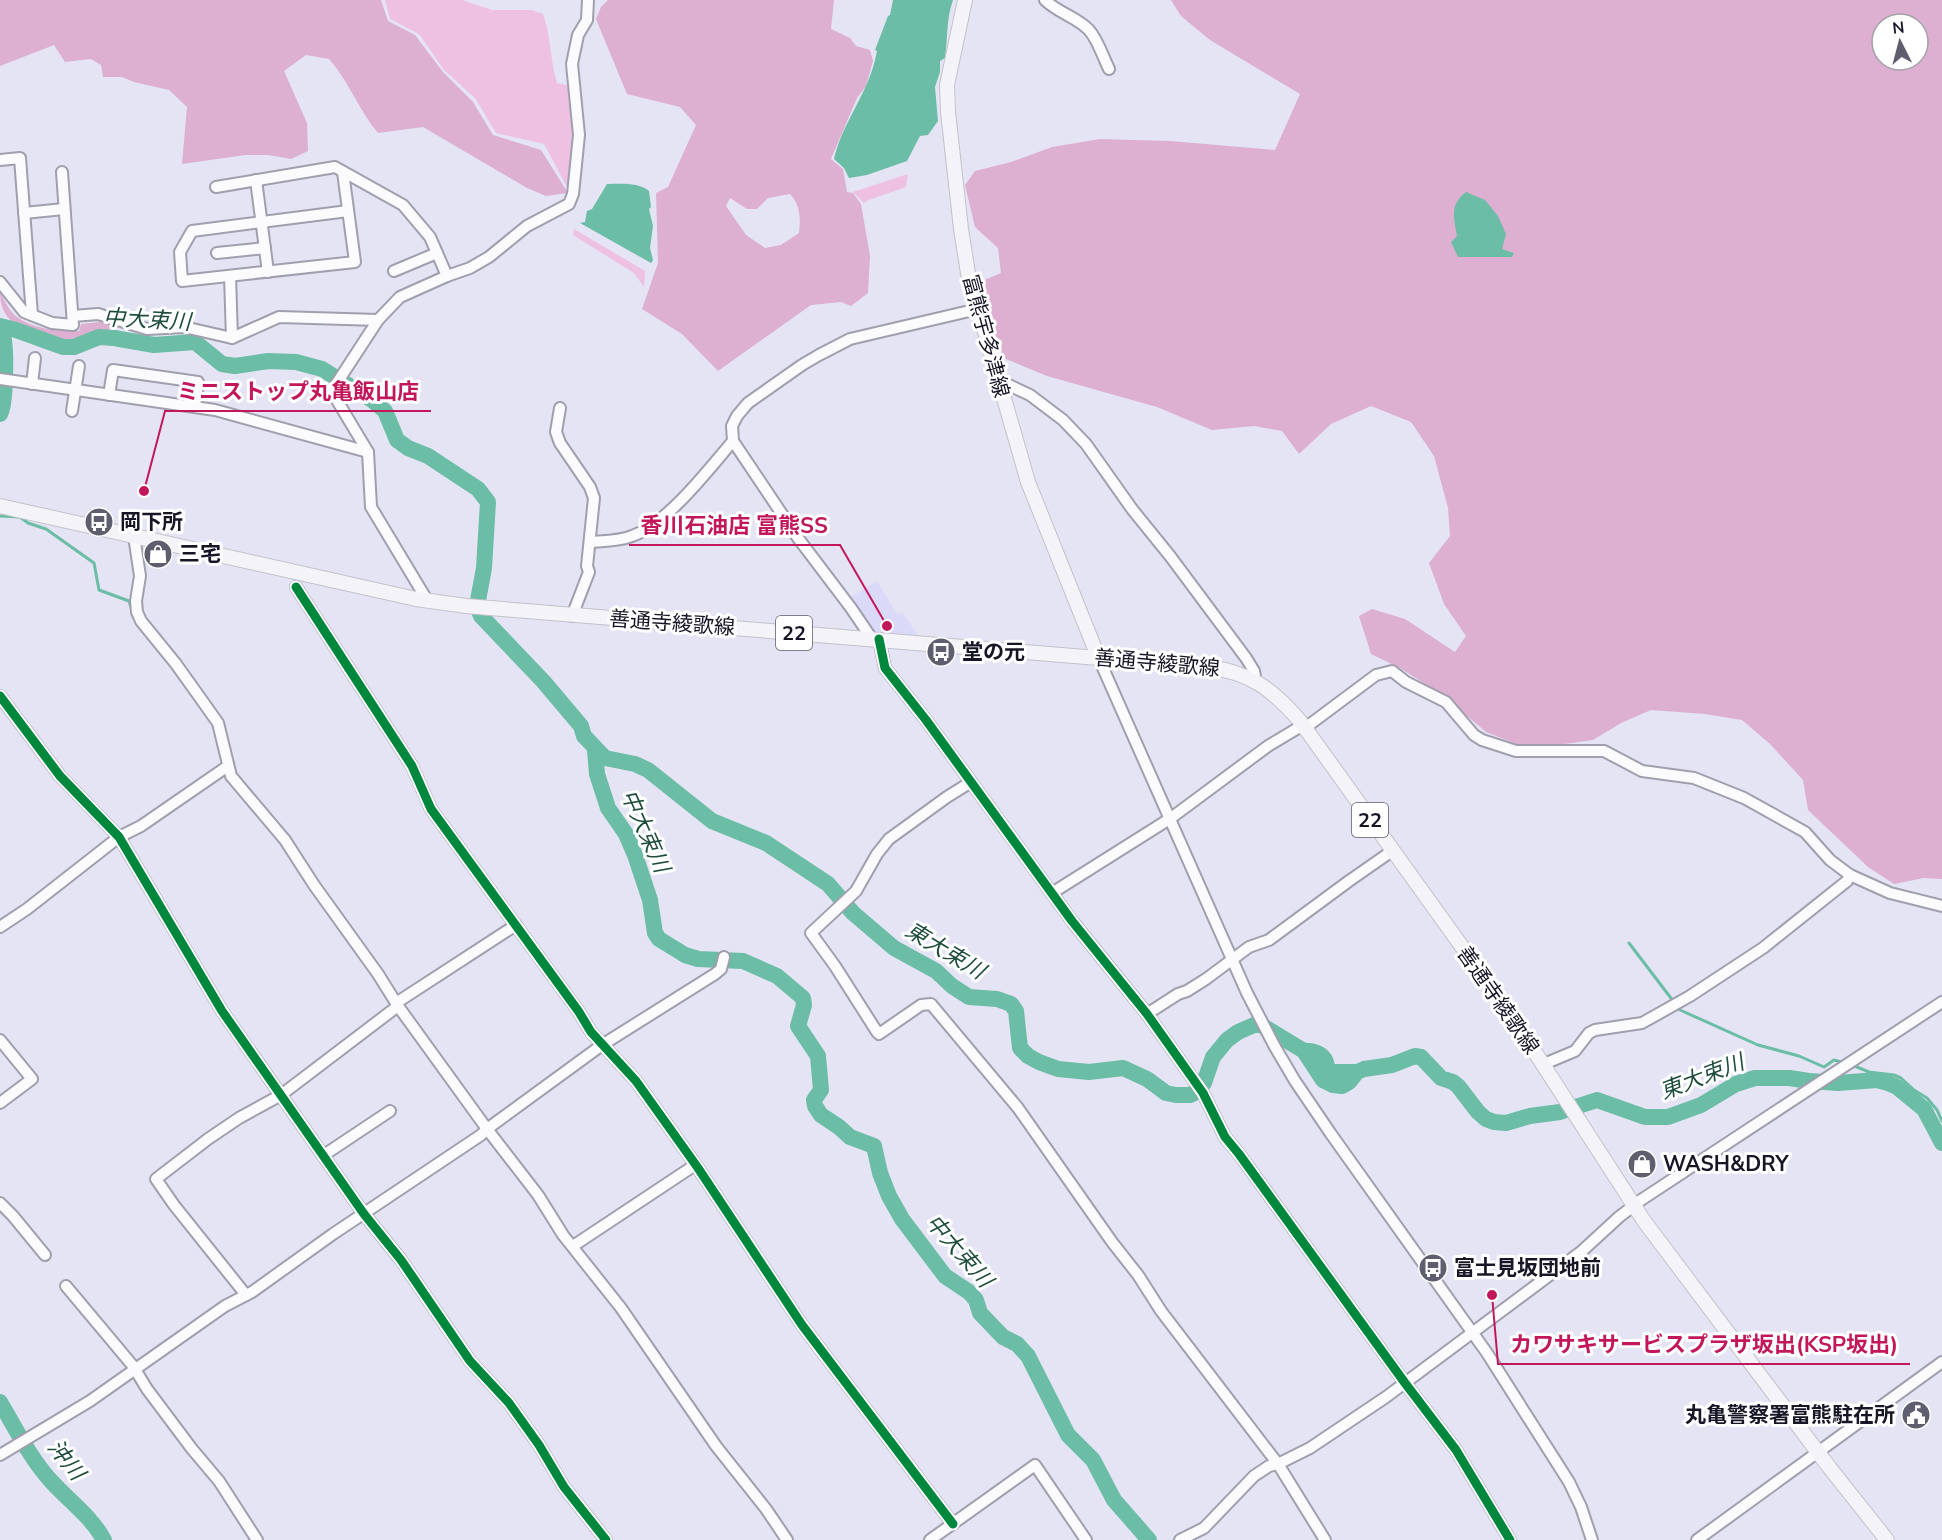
<svg xmlns="http://www.w3.org/2000/svg" width="1942" height="1540" viewBox="0 0 1942 1540" font-family="'Nunito Sans','Noto Sans JP',sans-serif">
	<style>
		.built { fill: #dad9f7 }
		.green { fill: #eec0e1 }
		.forest { fill: #ddafd0; fill-rule: evenodd }
		.water { fill: #6cbda5 }
		.lines { fill: none; stroke-linecap: round; stroke-linejoin: round }
		.stream { stroke: #6cbda5; stroke-width: 3 }
		.river { stroke: #6cbda5; stroke-width: 16 }
		.minor-casing { stroke: #9f9fad; stroke-width: 14 }
		.major-casing { stroke: #c3c2cb; stroke-width: 16 }
		.minor { stroke: #fbfbfd; stroke-width: 10 }
		.major { stroke: #f3f3f8; stroke-width: 14 }
		.cycleway-casing { stroke: #fff; stroke-width: 13 }
		.cycleway { stroke: #00873e; stroke-width: 9 }
		.labels { text-anchor: middle; dominant-baseline: central; stroke-width: 6; stroke-linejoin: round; paint-order: stroke }
		.shield { fill: #fff; stroke: #5d5c67; stroke-width: 1.5 }
		.shield-label { font-size: 20px; font-weight: bold; fill: #171626 }
		.street-label { font-size: 21px; fill: #171626; stroke: #fff }
		.poi-label { font-size: 21px; font-weight: bold; fill: #171626; stroke: #fff; text-anchor: start }
		.water-label { font-size: 22px; font-style: italic; fill: #1e4d3b; stroke: #fff }
		.leader { fill: none; stroke: #c2185b; stroke-width: 2 }
		.callout-dot { fill: #c2185b; stroke: #fff; stroke-width: 2 }
		.callout-label { font-size: 22px; text-anchor: middle; font-weight: bold; fill: #c2185b; stroke: #fff; stroke-width: 6; stroke-linejoin: round; paint-order: stroke }
	</style>
	<rect width="100%" height="100%" fill="#e4e4f4"/>
	<!-- built -->
	<path class="built" d="M877,581L897,614L902,612L919,637L873,634L849,598Z"/>
	<!-- green -->
	<g class="green">
		<path d="M385,0H462L492,10H531L543,14C551,36 550,60 557,83L567,85C574,118 573,154 567,187L544,144L496,133L475,98L444,70L419,34L390,19Z"/>
		<path d="M908,174L906,187L869,200L864,203L853,192Z"/>
		<path d="M574,229L645,271L644,287L634,273L573,235Z"/>
	</g>
	<!-- forest -->
	<g class="forest">
		<path d="M0,0H381L388,21L415,35L443,72L473,102L493,135L541,150L568,193L546,196L527,188L423,127L378,133C358,109 350,83 329,59L306,55L284,71L307,123L308,151L291,159L268,155H245L182,164L187,107L169,90L134,82L122,77H103L101,65L91,59L65,62L54,45L0,66Z"/>
		<path d="M608,0H834L831,29L850,38L856,46L870,50L873,61L866,86L857,98L831,159L843,169L847,192L853,193L861,204L870,256L868,293L851,306L841,302L811,305L718,371L682,334L642,309L658,263L656,193L668,187L696,125L680,107L627,94L596,19L601,7ZM790,194C800,204 801,219 799,233L781,245L765,248L746,235L726,206L730,198L747,209H757L768,198Z"/>
		<path d="M1171,0H1942V879L1924,878L1894,884L1868,867L1808,810L1803,780L1770,744L1742,720L1705,714L1651,710L1621,723L1593,740L1529,749L1486,732L1440,693L1398,667L1371,654L1359,616L1372,609L1405,619L1455,652L1466,636L1444,604L1429,563L1450,536L1448,508L1434,456L1411,422L1371,406L1331,424L1299,454L1282,431L1254,426L1212,430L1157,407L1047,376L1006,359L993,337L982,281L1001,273L998,248L975,227L965,185L975,171L1011,162L1052,147L1100,139L1170,141L1275,150L1300,94L1210,40L1181,16ZM1882,24H1918V60H1882Z"/>
		<path d="M0,293C5,300 10,313 17,317C34,329 59,332 79,331L81,324L99,322L114,325L113,330C98,332 86,339 71,341C60,342 21,330 13,323C4,314 0,305 0,293Z"/>
	</g>
	<!-- water -->
	<g class="water">
		<path d="M893,0H953C946,19 948,38 945,58L940,61V72L935,87L938,121L928,135L920,136L907,161L867,175L849,178L844,168L834,159C842,122 870,92 877,51L875,50L888,16L890,15Z"/>
		<path d="M607,184C621,184 638,182 649,191L651,207L649,209L653,226L650,248L653,260L651,263L580,223L585,222L587,211L592,209Z"/>
		<path d="M1466,192L1485,200L1498,216L1506,234L1502,249L1514,253L1512,257H1458L1451,242L1457,236C1454,218 1449,205 1466,192Z"/>
	</g>
	<g class="lines">
		<!-- stream -->
		<g class="stream">
			<path d="M0,516L20,517L28,523L46,529L94,563L99,590L129,601L132,610"/>
			<path d="M173,669L187,688"/>
			<path d="M1629,943L1680,1010L1758,1045L1799,1056L1824,1067L1834,1060L1845,1063"/>
			<path d="M1852,1065L1869,1072L1894,1075L1901,1078L1914,1090L1927,1098L1937,1110L1942,1121"/>
		</g>
		<!-- river -->
		<g class="river">
			<path d="M0,326L16,330L63,347H74L99,337L114,338L154,345L195,342L222,364L235,366L268,361L296,362L322,369L372,400L385,411L397,440L408,448L428,456L478,489L488,502L484,568L477,606L481,616L543,681L581,726L584,736L605,758L635,764L648,770L712,821L766,843L828,884L853,913L894,948L936,971L952,986L969,997L997,999L1011,1004L1016,1011L1020,1048L1028,1056L1039,1062L1058,1069L1089,1072L1123,1068L1147,1079L1166,1093L1176,1095H1190L1196,1092L1204,1083L1213,1057L1227,1040L1238,1032L1254,1025H1261L1304,1051L1323,1080L1333,1085L1342,1086L1349,1082L1357,1072L1364,1069L1392,1065L1415,1056L1421,1057L1441,1078L1453,1082L1458,1086L1478,1112L1486,1119L1494,1122L1506,1123L1530,1116L1560,1112L1597,1100L1645,1117H1668L1701,1105L1736,1084L1755,1078H1789L1809,1081L1838,1083L1877,1080L1888,1083L1897,1087L1924,1109L1942,1143"/>
			<path d="M0,327C1,331 4,336 4,341C6,354 6,405 0,414"/>
			<path d="M595,750L597,774L608,808L626,834L635,855L650,900L655,933L659,939L685,955L698,959L743,961L777,976L803,998L804,1005L798,1026L818,1056L821,1090L814,1100L815,1106L821,1115L839,1127L850,1137L874,1146L880,1173L889,1196L902,1219L945,1276L969,1292L976,1300L980,1313L1003,1337L1017,1344L1028,1356L1068,1435L1093,1460L1114,1500L1149,1540"/>
			<path d="M1304,1051C1312,1050 1323,1053 1326,1062C1327,1065 1327,1069 1328,1072H1357"/>
			<path d="M0,1402C16,1429 30,1458 51,1481C69,1501 91,1516 104,1540"/>
		</g>
		<!-- minor casing -->
		<g class="minor-casing">
			<g id="minor">
				<path d="M1045,0C1058,13 1077,17 1089,30C1098,40 1103,57 1109,69"/>
				<path d="M0,160L20,158L32,315"/>
				<path d="M343,172L355,262L182,281L180,252L192,231L348,211"/>
				<path d="M256,180L268,272"/>
				<path d="M216,187L335,167L403,205L430,237L447,276"/>
				<path d="M24,213L64,209"/>
				<path d="M217,253L265,248"/>
				<path d="M394,271L437,253"/>
				<path d="M230,276L232,338"/>
				<path d="M0,282L24,312L52,323L73,325L62,172"/>
				<path d="M73,316L98,314L147,329L184,327L232,338L279,317L378,320"/>
				<path d="M0,379L215,410L368,452"/>
				<path d="M998,380L1030,395L1063,420L1086,444L1132,509L1170,556L1246,658L1254,671L1256,682"/>
				<path d="M32,384L35,358"/>
				<path d="M109,395L113,370L198,382L195,407"/>
				<path d="M560,408L556,432L560,443L590,487L594,498L587,566L589,572L572,616"/>
				<path d="M72,411L79,366"/>
				<path d="M134,536L140,576L136,601L137,612L141,621L176,664L218,723L231,776L285,840L314,885L378,974L398,1006L487,1129L602,1045L715,974L721,969L724,957"/>
				<path d="M591,542C604,541 620,541 632,536C667,524 708,470 733,441"/>
				<path d="M296,587L412,766L431,809L579,1012L591,1032L636,1081L698,1168L802,1325L953,1524"/>
				<path d="M427,600L371,507L368,452L335,397L333,389L378,320L400,297L447,276L470,268L489,257L527,226L569,204L573,194L579,135L572,64L578,35L587,20L588,0"/>
				<path d="M872,639L851,608L798,538L733,441L732,426L737,416L748,403L802,365L819,355L850,339L978,309"/>
				<path d="M879,639L885,668L926,720L1072,921L1147,1014L1203,1093L1225,1137L1239,1154L1405,1383L1456,1450L1510,1540"/>
				<path d="M1099,659L1247,993L1275,1047L1295,1081L1331,1134L1487,1353L1569,1482L1581,1507L1592,1540"/>
				<path d="M0,696L60,776L119,837L222,1011L364,1214L401,1260L470,1361L509,1403L539,1445L564,1487L606,1540"/>
				<path d="M1305,728L1376,675L1392,671L1406,682L1446,702L1474,735L1482,740L1516,751H1604L1642,771L1694,778L1744,798L1805,832L1830,860L1850,875L1890,893L1942,906"/>
				<path d="M971,782L947,797L889,839L877,854L856,891L811,933L835,966L877,1032L879,1034L921,1005L931,1004L1018,1108L1112,1242L1138,1275L1161,1311L1278,1464L1325,1540"/>
				<path d="M1052,893L1171,818L1268,746L1303,725"/>
				<path d="M0,927L27,909L119,837L141,826L228,766"/>
				<path d="M396,1003L516,925"/>
				<path d="M1147,1014L1178,994L1187,991L1206,979L1249,947L1269,940L1349,881L1392,851"/>
				<path d="M0,1040L32,1079L0,1103"/>
				<path d="M1544,1064L1575,1051L1589,1033L1595,1030L1642,1023L1690,996L1763,948L1847,881L1850,875"/>
				<path d="M324,1155L390,1111"/>
				<path d="M0,1203L13,1216L45,1255"/>
				<path d="M573,1246L695,1165"/>
				<path d="M66,1286L133,1366L147,1389L192,1449L219,1481L257,1540"/>
				<path d="M246,1295L174,1205L156,1179L208,1139L239,1118L281,1095L398,1006"/>
				<path d="M0,1455L90,1401L225,1306L252,1292L333,1234L481,1135L487,1129L538,1195L563,1235L621,1308L716,1446L766,1509L787,1540"/>
				<path d="M930,1540L1035,1465L1086,1540"/>
				<path d="M1180,1540L1204,1528L1254,1476L1269,1466L1278,1464L1310,1448L1386,1397L1582,1251L1619,1217L1641,1200L1942,1002"/>
				<path d="M1697,1540L1942,1362"/>
			</g>
		</g>
		<!-- major casing -->
		<g class="major-casing">
			<g id="major">
				<path d="M965,0L947,85L948,112L961,229L968,273L1028,482L1099,659"/>
				<path d="M0,506L416,599L466,606L1207,667C1250,672 1272,689 1300,721L1511,1015L1644,1221L1829,1467L1887,1540"/>
			</g>
		</g>
		<!-- minor -->
		<use href="#minor" class="minor"/>
		<!-- major -->
		<use href="#major" class="major"/>
		<!-- cycleway casing -->
		<g class="cycleway-casing">
			<g id="cycleway">
				<path d="M296,587L412,766L431,809L579,1012L591,1032L636,1081L698,1168L802,1325L953,1524"/>
				<path d="M879,639L885,668L926,720L1072,921L1147,1014L1203,1093L1225,1137L1239,1154L1405,1383L1456,1450L1510,1540"/>
				<path d="M0,696L60,776L119,837L222,1011L364,1214L401,1260L470,1361L509,1403L539,1445L564,1487L606,1540"/>
			</g>
		</g>
		<!-- cycleway -->
		<use href="#cycleway" class="cycleway"/>
	</g>
	<!-- icons -->
	<defs>
		<g id="bus-disc" transform="scale(1.5)"><circle r="9.5" fill="#5f5e6e" stroke="#fff"/><path d="M-5-6H5V4H4V6H2V4H-2V6H-4V4H-5ZM-3.5-4V0h7V-4ZM-3.5 1.2v1.5H-2V1.2ZM2 1.2v1.5H3.5V1.2Z" fill="#fff"/></g>
		<g id="shop-disc" transform="scale(1.5)"><circle r="9.5" fill="#5f5e6e" stroke="#fff"/><path d="M-5-2.5h2.3a2.7 3.5 0 0 1 5.4 0H5L5.5 6h-11ZM-1.5-2.5h3a1.5 2.3 0 0 0-3 0Z" fill="#fff"/></g>
		<g id="civic-disc" transform="scale(1.5)"><circle r="9.5" fill="#5f5e6e" stroke="#fff"/><path d="M-.6-6.5H3V-4.5H.6V-3L4-1V1h2V6H-6V1h2V-1L-.6-3ZM-1.2 2.5V6h2.4V2.5Z" fill="#fff"/></g>
	</defs>
	<g fill-rule="evenodd">
		<use href="#bus-disc" x="99" y="522"/>
		<use href="#shop-disc" x="158" y="554"/>
		<use href="#bus-disc" x="941" y="652"/>
		<use href="#shop-disc" x="1642" y="1164"/>
		<use href="#bus-disc" x="1433" y="1268"/>
		<use href="#civic-disc" x="1916" y="1415"/>
	</g>
	<g class="labels">
		<!-- shield labels -->
		<g class="shield">
			<rect x="776" y="616" width="36" height="34" rx="4.5"/>
			<rect x="1352" y="803" width="36" height="34" rx="4.5"/>
		</g>
		<g class="shield-label">
			<text x="794" y="633">22</text>
			<text x="1370" y="820">22</text>
		</g>
		<!-- street labels -->
		<g class="street-label">
			<text transform="translate(986 336) rotate(75)">富熊宇多津線</text>
			<text transform="translate(672 623) rotate(4)">善通寺綾歌線</text>
			<text transform="translate(1157 663) rotate(5)">善通寺綾歌線</text>
			<text transform="translate(1498 1000) rotate(55)">善通寺綾歌線</text>
		</g>
		<!-- poi labels -->
		<g class="poi-label">
			<text x="120" y="522">岡下所</text>
			<text x="179" y="554">三宅</text>
			<text x="962" y="652">堂の元</text>
			<text x="1663" y="1164">WASH&amp;DRY</text>
			<text x="1454" y="1268">富士見坂団地前</text>
			<text x="1895" y="1415" text-anchor="end">丸亀警察署富熊駐在所</text>
		</g>
		<!-- water labels -->
		<g class="water-label">
			<text transform="translate(147 320) rotate(3)">中大束川</text>
			<text transform="translate(645 831) rotate(66)">中大束川</text>
			<text transform="translate(945 951) rotate(31)">東大束川</text>
			<text transform="translate(1702 1077) rotate(-21)">東大束川</text>
			<text transform="translate(959 1251) rotate(49)">中大束川</text>
			<text transform="translate(66 1460) rotate(51)">沖川</text>
		</g>
	</g>
	<!-- callouts -->
	<path class="leader" d="M144 491L165 411H431M887 626L840 545H629M1492 1295L1498 1364H1910"/>
	<g class="callout-dot">
		<circle cx="144" cy="491" r="6"/>
		<circle cx="887" cy="626" r="6"/>
		<circle cx="1492" cy="1295" r="6"/>
	</g>
	<g class="callout-label">
		<text x="298" y="399">ミニストップ丸亀飯山店</text>
		<text x="734" y="533">香川石油店 富熊SS</text>
		<text x="1704" y="1352">カワサキサービスプラザ坂出(KSP坂出)</text>
	</g>
	<!-- north arrow -->
	<g transform="translate(1900 42) rotate(354)"><circle r="28" fill="#ffffff" stroke="#a2a2a8" stroke-width="1.5"/>
	<path d="M0-4.5L10 22L0 15L-10 22Z" fill="#5f5e6e"/>
	<text y="-9" font-size="16" font-weight="bold" text-anchor="middle" fill="#171626">N</text>
	</g>
</svg>
